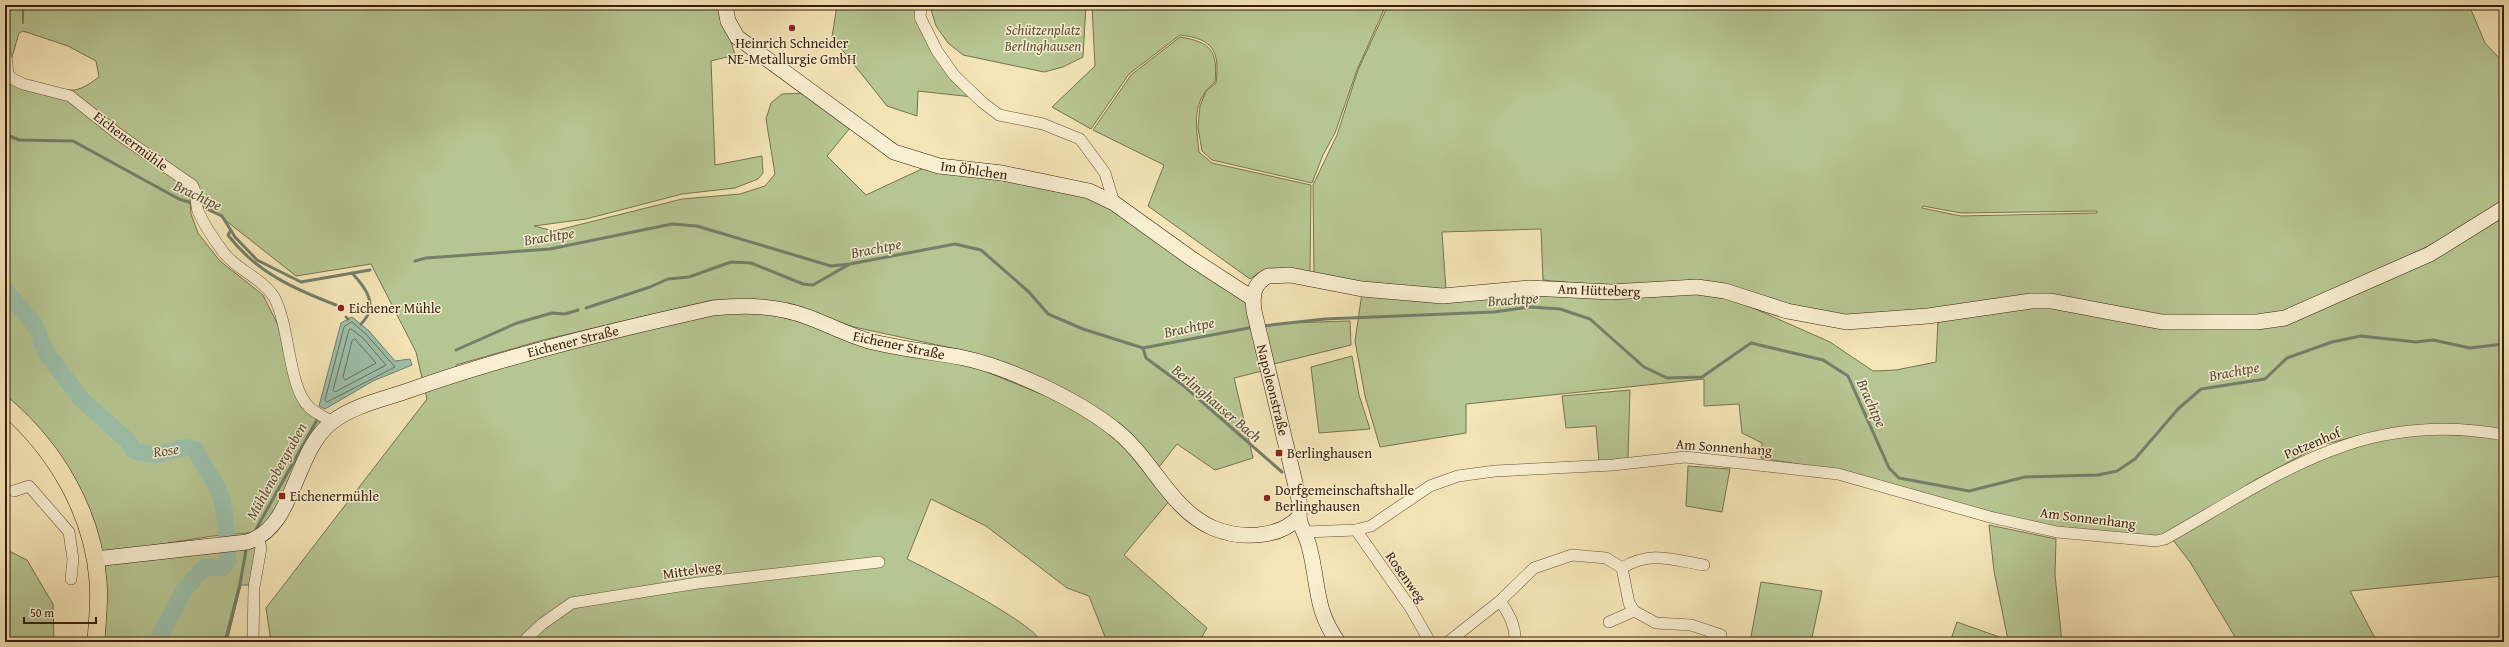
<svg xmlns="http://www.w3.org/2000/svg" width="2509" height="647" viewBox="0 0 2509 647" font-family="'Gentium Book Plus',serif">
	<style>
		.green { fill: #b6c692; stroke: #77724e; fill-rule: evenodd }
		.water { fill: #9cbfaa; stroke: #747e6a }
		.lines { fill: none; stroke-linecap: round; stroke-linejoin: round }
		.shore { stroke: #6a6e5a; stroke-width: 1 }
		.stream { stroke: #747e6a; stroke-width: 3 }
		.river { stroke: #9cbfaa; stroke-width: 17 }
		.street-casing { stroke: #674f36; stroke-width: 12 }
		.secondary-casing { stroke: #381d0b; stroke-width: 16 }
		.primary-casing { stroke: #381d0b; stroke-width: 18 }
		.street { stroke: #f8eed0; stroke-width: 11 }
		.secondary { stroke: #f8eed0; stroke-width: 15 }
		.primary { stroke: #f4e5b6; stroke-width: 17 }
		.poi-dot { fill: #8f2418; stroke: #f8eed0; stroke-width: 1.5 }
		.labels { text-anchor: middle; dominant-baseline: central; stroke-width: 3; stroke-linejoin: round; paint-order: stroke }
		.park-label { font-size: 14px; font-style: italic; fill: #5e5034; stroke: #f8eed0 }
		.poi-label { font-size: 14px; fill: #381d0b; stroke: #f8eed0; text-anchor: start }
		.street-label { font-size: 14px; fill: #381d0b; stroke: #f8eed0 }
		.water-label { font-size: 15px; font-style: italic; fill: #564e3b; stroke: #f8eed0 }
	</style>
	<rect width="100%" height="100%" fill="#f4e5b6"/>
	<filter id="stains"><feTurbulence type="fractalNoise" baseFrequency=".005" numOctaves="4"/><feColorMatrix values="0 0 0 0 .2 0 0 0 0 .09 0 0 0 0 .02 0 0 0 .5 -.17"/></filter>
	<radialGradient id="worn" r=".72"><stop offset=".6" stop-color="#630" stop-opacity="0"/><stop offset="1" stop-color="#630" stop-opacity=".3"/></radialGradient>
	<!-- green -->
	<g class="green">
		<path d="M5,5H22L23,24L24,5H720L735,55L711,61L715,165L762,156L763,173L758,179L735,188L682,194L586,219L534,226L554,231L682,199L740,194L765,186L775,174L766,119L771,103L782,94L806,93L850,128L827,156L866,195L926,167L1087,195L1112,208L1248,300L1262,371L1234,378L1253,458L1215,470L1177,444L1156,471L1141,446L1032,376L970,352L854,327L811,312L779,305L713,300L543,340L456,365L458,373L712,312L779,311L965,363L1090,414L1135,448L1171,499L1124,555L1207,628L1199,642H1107L1089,596L1067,588L986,526L931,499L907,559C930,570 1034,623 1041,642H271L266,608L427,399L416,352L371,264L296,276L201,201L190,197L191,214L198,233L220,261L263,295L285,339L291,372L301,407L321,423L305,449L271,517L262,529L248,533L213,536L99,554L91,522L5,401ZM23,31L68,46L96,61L99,77C92,82 83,89 74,90C59,92 25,81 12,74L10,64L19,33Z"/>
		<path d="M837,5H916V18L973,97L918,91L917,116L887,106L832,37Z"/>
		<path d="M1086,5L1083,57L1063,67L1044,72L963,55L948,43L936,26L930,6Z"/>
		<path d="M1092,5H1386L1357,70L1335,133L1323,155L1312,183L1212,160L1202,151L1198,128L1200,106L1206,91L1216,83C1220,50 1213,39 1180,35L1129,74L1091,129L1052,107L1095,66Z"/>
		<path d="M1388,5H2469L2485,43L2504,63V203L2455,234L2281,314L2158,317L2087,302L1837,316L1743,293L1618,287L1543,280L1541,229L1442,232L1446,290L1314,277L1313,185L1337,135L1358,70ZM1923,206L1961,213L2097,211V213L1961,216L1922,208Z"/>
		<path d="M1180,37C1211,42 1218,51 1215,82C1191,101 1196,125 1199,152L1212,163L1311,185L1310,274L1259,273L1250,279L1148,206L1164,165L1093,130L1131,75Z"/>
		<path d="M2504,213V430L2467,425L2379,431L2321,445L2255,480L2165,536L2147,539L2056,530L1840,471L1761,458L1762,443L1742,433L1739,404L1704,406V379L1466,404V433L1380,447L1365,396L1355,341L1362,293L1502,296L1685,292L1735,300L1830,342L1873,371L1896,370L1936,362L1938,320L2049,306L2261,327Z"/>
		<path d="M1350,321L1351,345L1274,364L1264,327L1284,323Z"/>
		<path d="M1352,356L1359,395L1370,429L1319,433L1311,367Z"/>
		<path d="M1630,390L1628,458L1599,462L1596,426L1566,428L1562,396Z"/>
		<path d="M2431,434L2487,436L2504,439V576L2350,591L2377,642H2238L2190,562L2173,540C2238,501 2304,456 2379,440C2396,437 2414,436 2431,434Z"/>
		<path d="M1688,466L1730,469L1722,512L1686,506Z"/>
		<path d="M1989,525L2056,539L2055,575L2062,642H1950L1957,622L2008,640L1994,571Z"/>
		<path d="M253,543L256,549L249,585H241L227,642H101V563Z"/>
		<path d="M5,549L27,560L53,604L54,642H5Z"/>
		<path d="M1761,582L1822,591L1811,642H1750Z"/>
	</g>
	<!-- water -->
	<path class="water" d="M352,317L369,331L395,361L410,359L412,365L373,381L325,409L319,406L341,323Z"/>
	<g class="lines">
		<!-- shore -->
		<g class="shore">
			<path d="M352,322L366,334L395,367L327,402L325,400L344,327Z"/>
			<path d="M351,329L363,338L386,365L335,392L333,390L349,330Z"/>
			<path d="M355,339L376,363L345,380L343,377L352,341Z"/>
		</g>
		<!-- stream -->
		<g class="stream">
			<path d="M5,134L19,140L73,141L179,199L195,204"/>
			<path d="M200,206L222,216L235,237L257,260L301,282L370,270"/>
			<path d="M231,230L228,235C256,272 294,289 336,305"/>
			<path d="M415,261L426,258L550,249L672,224L697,226L831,266L850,264L955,244L981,250L1029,292L1048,314L1083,329L1143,348L1254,327"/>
			<path d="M352,273C367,289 379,306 361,324"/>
			<path d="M586,308L650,287L668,279L689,277L731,262L751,263L803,284L813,285L848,265"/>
			<path d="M346,317L348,319"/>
			<path d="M1262,326L1325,319L1494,312L1530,307L1560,309L1590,319L1644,367L1667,378L1702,377L1751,343L1823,360L1848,376L1889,468L1899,478L1969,491L2025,477L2098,475L2117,471L2135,459L2178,409L2201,389L2265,379L2287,358L2332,342L2361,336L2416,342L2433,340L2470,348L2504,344"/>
			<path d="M1143,348L1146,358L1184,386L1282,472"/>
			<path d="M456,350L517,323L552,313L565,314L578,310"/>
			<path d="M255,531L317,420"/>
			<path d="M225,642L240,584L246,550"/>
		</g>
		<!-- river -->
		<path class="river" d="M5,290L35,325L46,353L82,400L128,441L134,451L154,455L187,447L196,450C200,463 210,472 216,485C227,508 226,536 228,561L222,568L205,567L184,590L157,642"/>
		<!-- street casing -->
		<g class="street-casing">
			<g id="street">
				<path d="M921,5L920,17L937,51L954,75L982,102L999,115L1043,124L1080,139L1105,173L1114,203"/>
				<path d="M6,56L8,73L11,78L23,84L70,96L118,134L192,185C198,193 195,202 198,211C204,225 215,241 224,253C237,270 262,278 274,297C290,326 288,387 309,407C315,413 325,417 332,422"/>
				<path d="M14,491L29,486L69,532L73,559L71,579"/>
				<path d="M1356,530L1410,607L1430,642"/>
				<path d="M1305,532L1356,530L1371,526L1430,486L1458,476L1495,471L1613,465L1685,457L1838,474L1990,517L2057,532L2156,541L2165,539C2280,474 2363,409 2504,435"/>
				<path d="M1622,568C1651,550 1672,560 1704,565"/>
				<path d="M1500,601C1509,614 1516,626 1515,642"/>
				<path d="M1609,622L1634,611"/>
				<path d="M253,642L254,587L261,548L258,538"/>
				<path d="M523,642L542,624L572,603L698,583L879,562"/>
				<path d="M1448,642L1500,601L1534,568L1572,555L1606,558L1622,568L1629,603L1634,611L1656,623L1691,625L1721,635"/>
			</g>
		</g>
		<!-- secondary casing -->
		<g class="secondary-casing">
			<g id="secondary">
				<path d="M725,5L728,21L737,37L894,152L939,166L1002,173L1089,191L1114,203L1192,259L1252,298"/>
				<path d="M95,559L247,542C296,527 293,452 332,422C354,405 385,399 410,390C509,355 611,331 713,308C746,305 776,305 808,317C829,325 848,335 869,341C900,349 933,352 964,358C1010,368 1076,399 1113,428C1152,457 1169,509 1213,528C1239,539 1279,539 1299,517"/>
				<path d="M1338,642C1314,609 1319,583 1309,546C1307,537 1299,524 1299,516C1300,509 1300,503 1298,495L1254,311C1252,295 1253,284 1268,276L1290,275L1362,289L1443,296L1530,288L1611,292L1697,287L1725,291L1787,311L1846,322L1928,316L2031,301H2051L2162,322H2257L2285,318L2430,254L2504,208"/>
			</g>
		</g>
		<!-- primary casing -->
		<g class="primary-casing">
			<path id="primary" d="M5,406C56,450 93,513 98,581C100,602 97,622 96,642"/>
		</g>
		<!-- street -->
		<use href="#street" class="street"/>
		<!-- secondary -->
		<use href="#secondary" class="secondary"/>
		<!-- primary -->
		<use href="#primary" class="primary"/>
	</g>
	<!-- markers -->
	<g class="poi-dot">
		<circle cx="792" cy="28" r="4"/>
		<circle cx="341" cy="308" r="4"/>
		<rect x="1275" y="449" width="8" height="8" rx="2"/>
		<rect x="278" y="492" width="8" height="8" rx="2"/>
		<circle cx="1267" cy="498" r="4"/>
	</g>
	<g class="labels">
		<!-- park labels -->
		<g class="park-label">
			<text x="1043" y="30">Schützenplatz<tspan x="1043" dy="16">Berlinghausen</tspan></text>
		</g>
		<!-- poi labels -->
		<g class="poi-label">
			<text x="792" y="43" text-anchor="middle">Heinrich Schneider<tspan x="792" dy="16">NE-Metallurgie GmbH</tspan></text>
			<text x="349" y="308">Eichener Mühle</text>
			<text x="1287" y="453">Berlinghausen</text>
			<text x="1275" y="490">Dorfgemeinschaftshalle<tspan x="1275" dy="16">Berlinghausen</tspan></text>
			<text x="290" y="496">Eichenermühle</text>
		</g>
		<!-- street labels -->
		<g class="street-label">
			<text transform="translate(131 141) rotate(37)">Eichenermühle</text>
			<text transform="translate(974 170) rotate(8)">Im Öhlchen</text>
			<text transform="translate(1599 290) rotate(2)">Am Hütteberg</text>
			<text transform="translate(573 341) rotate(-14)">Eichener Straße</text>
			<text transform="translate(899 345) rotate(12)">Eichener Straße</text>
			<text transform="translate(1273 390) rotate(76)">Napoleonstraße</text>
			<text transform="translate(2312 443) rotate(-23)">Potzenhof</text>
			<text transform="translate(1724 447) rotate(4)">Am Sonnenhang</text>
			<text transform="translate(2088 518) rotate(7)">Am Sonnenhang</text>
			<text transform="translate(692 570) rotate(-8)">Mittelweg</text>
			<text transform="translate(1406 577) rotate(55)">Rosenweg</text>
		</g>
		<!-- water labels -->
		<g class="water-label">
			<text transform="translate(198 195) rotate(25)">Brachtpe</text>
			<text transform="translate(549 236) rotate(-9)">Brachtpe</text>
			<text transform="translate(876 248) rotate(-11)">Brachtpe</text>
			<text transform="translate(1513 299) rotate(-4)">Brachtpe</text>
			<text transform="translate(1189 327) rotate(-12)">Brachtpe</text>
			<text transform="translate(2234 371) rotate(-11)">Brachtpe</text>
			<text transform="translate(1217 403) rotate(40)">Berlinghauser Bach</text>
			<text transform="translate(1872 403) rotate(66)">Brachtpe</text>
			<text transform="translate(166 450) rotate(-8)">Rose</text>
			<text transform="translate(276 471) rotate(-61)">Mühlenobergraben</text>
		</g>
	</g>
	<!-- margin -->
	<rect width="2509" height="647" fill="none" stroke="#f4e5b6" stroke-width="20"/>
	<rect x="6" y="6" width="2497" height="635" fill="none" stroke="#381d0b" stroke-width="2"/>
	<rect x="10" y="10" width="2489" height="627" fill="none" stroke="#381d0b"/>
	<!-- scale -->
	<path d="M24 617v6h72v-6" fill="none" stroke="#381d0b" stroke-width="2"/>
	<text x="30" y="617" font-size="12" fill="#381d0b" stroke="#f8eed0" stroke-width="3" paint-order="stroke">50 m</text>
	<rect width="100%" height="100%" filter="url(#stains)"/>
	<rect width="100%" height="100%" fill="url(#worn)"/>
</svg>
